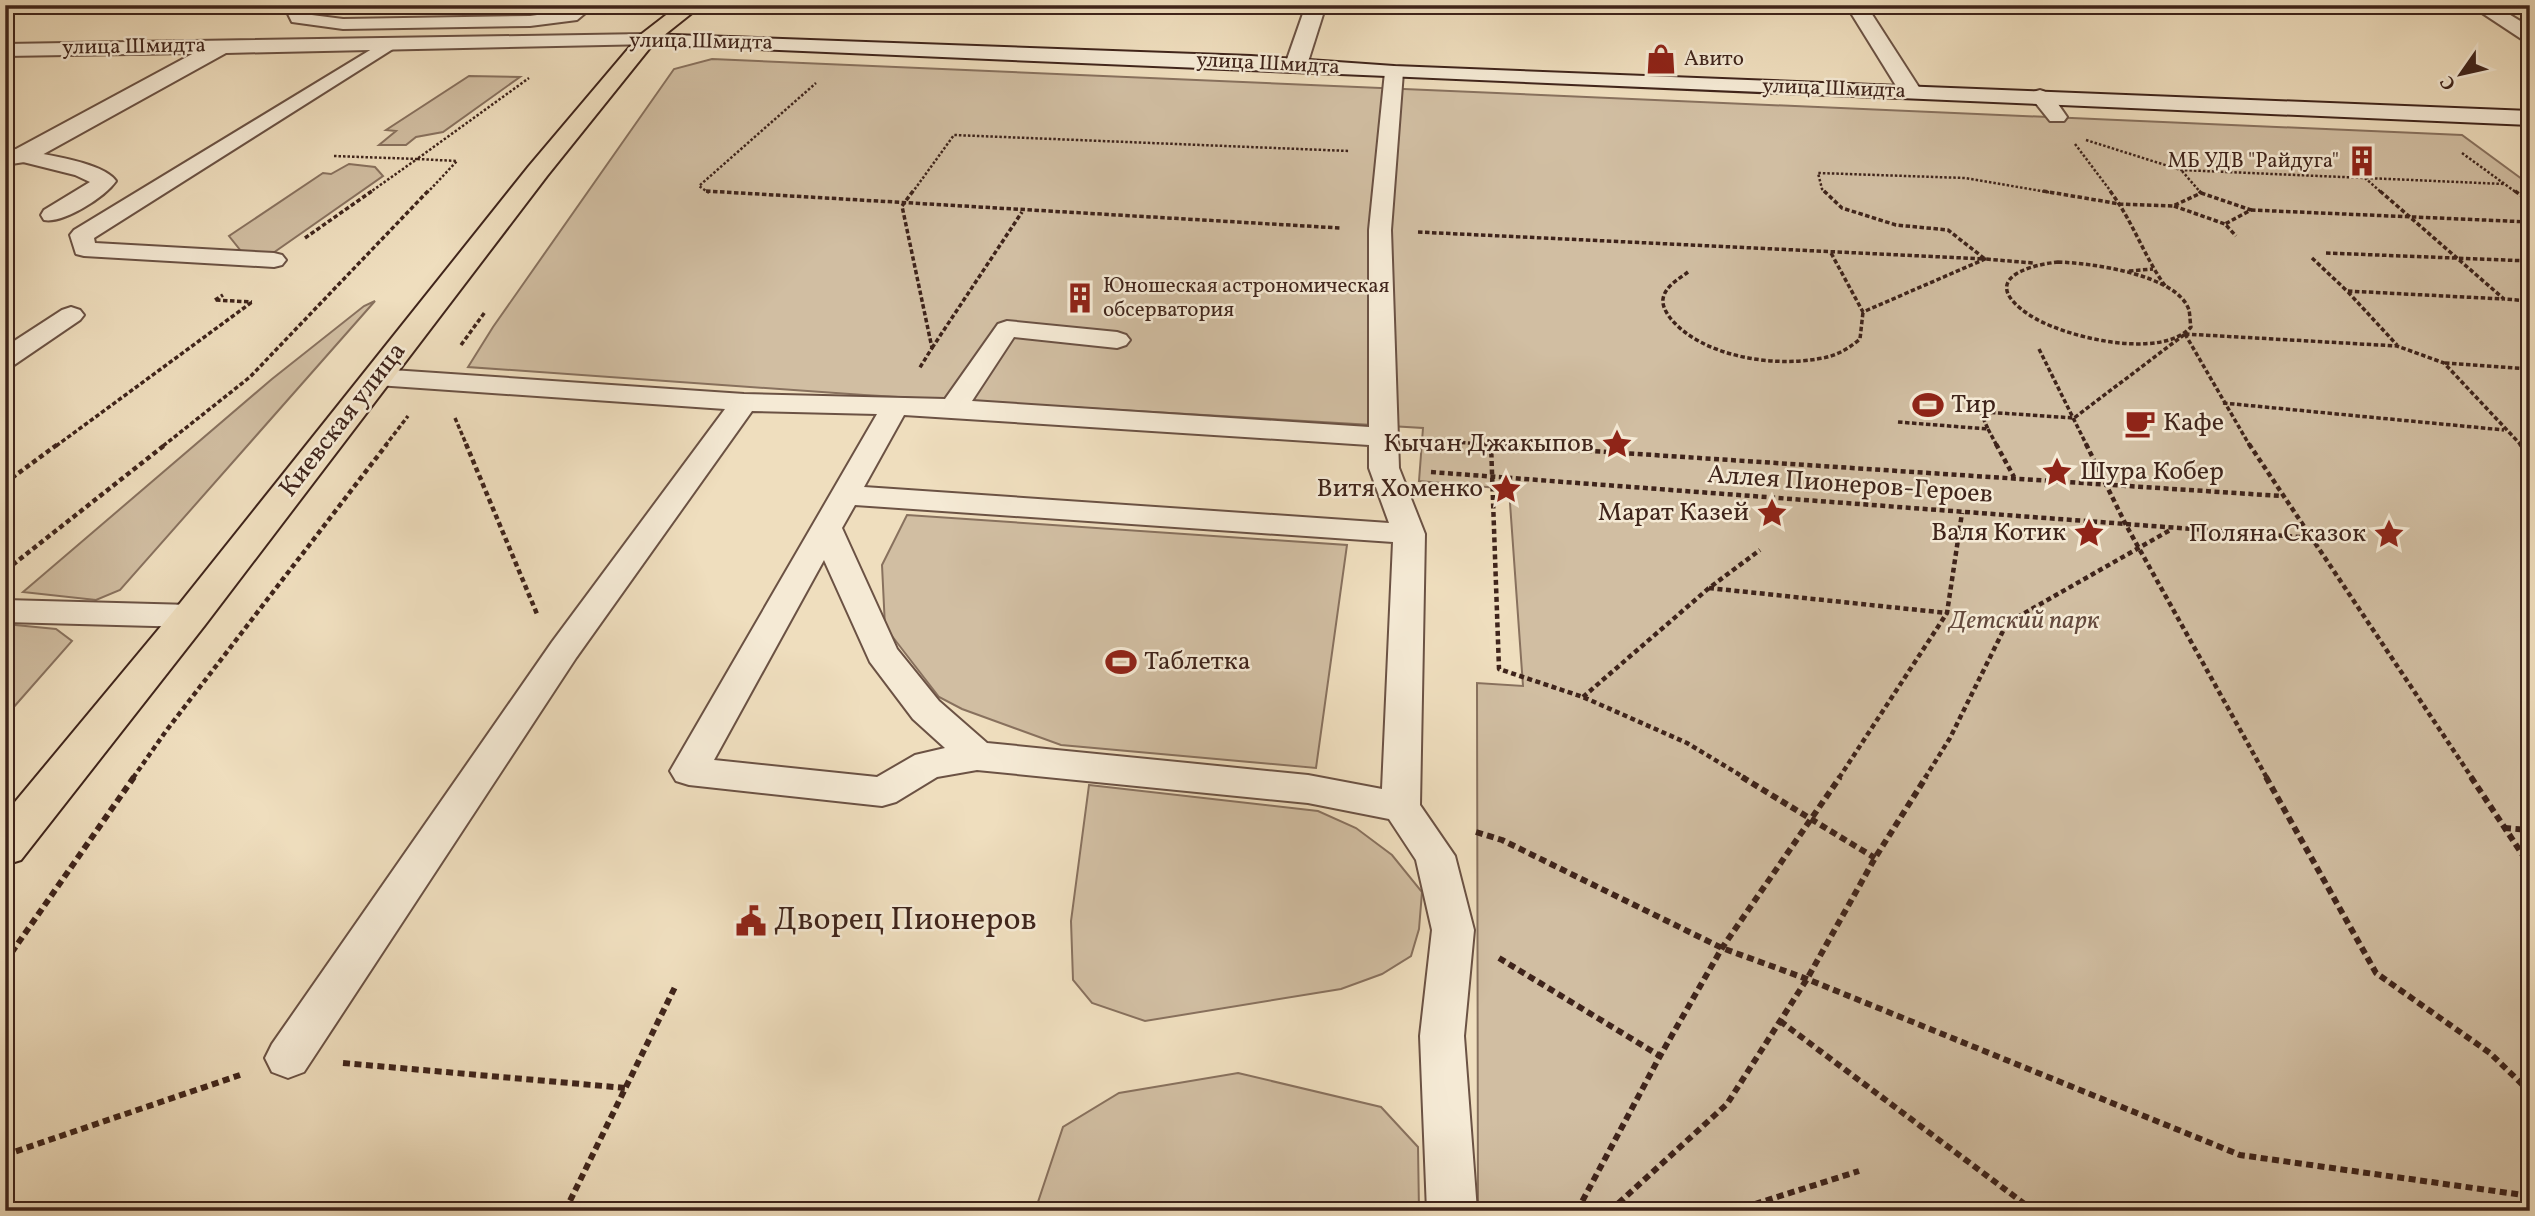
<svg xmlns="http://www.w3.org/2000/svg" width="2535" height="1216" viewBox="0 0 2535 1216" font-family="Vollkorn,serif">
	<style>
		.green { fill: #d1bea2; stroke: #88715e; stroke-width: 2 }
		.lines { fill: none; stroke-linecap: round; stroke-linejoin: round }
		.lane-casing { stroke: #6b5244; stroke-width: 4 }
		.street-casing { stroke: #6b5244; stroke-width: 4 }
		.secondary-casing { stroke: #3f241b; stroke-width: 4 }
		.primary-casing { stroke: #3f241b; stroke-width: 4 }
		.path-far3 { stroke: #3f241b; stroke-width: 2.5; stroke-dasharray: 2.5 2; stroke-linecap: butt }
		.path-far2 { stroke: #3f241b; stroke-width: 3.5; stroke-dasharray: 4.5 2.5; stroke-linecap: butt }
		.path-far1 { stroke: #3f241b; stroke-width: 4.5; stroke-dasharray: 5 3.5; stroke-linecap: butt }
		.path { stroke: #3f241b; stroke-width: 6; stroke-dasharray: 7 4.5; stroke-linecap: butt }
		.lane { fill: #f5ead5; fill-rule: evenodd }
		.street { fill: #f5ead5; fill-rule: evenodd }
		.secondary { fill: #f5ead5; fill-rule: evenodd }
		.primary { fill: #efdebe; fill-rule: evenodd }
		.labels { text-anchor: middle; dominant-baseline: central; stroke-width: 5; stroke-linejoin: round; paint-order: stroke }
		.far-street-label { font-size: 21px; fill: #3f241b; stroke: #f5ead5 }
		.far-poi-label { font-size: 21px; fill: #3f241b; stroke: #f5ead5; text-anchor: start }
		.poi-label { font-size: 26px; fill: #3f241b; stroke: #f5ead5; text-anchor: end }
		.street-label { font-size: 26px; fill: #3f241b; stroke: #f5ead5 }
		.park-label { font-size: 26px; font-style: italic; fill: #644a3d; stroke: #f5ead5 }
		.near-poi-label { font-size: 32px; fill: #3f241b; stroke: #f5ead5; text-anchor: start }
	</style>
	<rect width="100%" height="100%" fill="#efdebe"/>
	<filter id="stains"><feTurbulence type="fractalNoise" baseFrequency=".00286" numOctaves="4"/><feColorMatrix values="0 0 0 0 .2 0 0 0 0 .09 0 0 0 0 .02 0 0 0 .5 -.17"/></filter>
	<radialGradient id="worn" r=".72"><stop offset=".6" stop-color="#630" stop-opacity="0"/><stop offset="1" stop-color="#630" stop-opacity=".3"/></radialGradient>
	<!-- green -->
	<g class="green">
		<path d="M712,59L2462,135L2530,185V1211H1478L1477,683L1523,686L1509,489L1419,481L1423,428L864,395L468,367L493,327L674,69Z"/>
		<path d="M469,76L520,77L443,132L416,137L406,145H379L396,131L386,130Z"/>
		<path d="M349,164L375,167L383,176L273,253L241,251L229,236L323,173L331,174Z"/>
		<path d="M375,301L120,590L96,600L23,592L272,379L364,306Z"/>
		<path d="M907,515L1347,545L1316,768L1061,745L962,709L939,697L885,627L882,565Z"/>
		<path d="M5,624L56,629L72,641L5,717Z"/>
		<path d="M1089,785L1318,811L1356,828L1392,855L1422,892L1419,929L1411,956L1382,974L1341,989L1145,1021L1092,1003L1073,980L1071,921Z"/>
		<path d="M1238,1073L1381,1107L1418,1147L1419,1211H1035L1063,1127L1119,1093Z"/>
	</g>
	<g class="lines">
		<!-- lane casing -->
		<g class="lane-casing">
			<g id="lane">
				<path d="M292,5H310L304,14L343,19L530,16L566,11L575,5H595L577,20L530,26L343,29L292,22L287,12Z"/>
				<path d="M390,38L399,43L396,47L94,238L95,243L274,253L282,255L286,260L282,265L274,267L84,256L76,254L70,235L74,230Z"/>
				<path d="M1394,66L1403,72L1391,230L1399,468L1425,534L1420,805L1455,856L1474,930L1464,1036L1477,1211H1427L1420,1036L1432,930L1416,860L1389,819L1308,803L977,770L937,777L896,802L882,806L689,785L676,781L670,771L877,414L752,411L576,658L304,1072L288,1078L272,1072L265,1058L272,1044L552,642L725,409L377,385L367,383L364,377L367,371L377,369L744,394L945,399L998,324L1007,321L1117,332L1126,335L1130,340L1126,345L1117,348L1014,337L972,401L1369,427V230L1385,72ZM904,415L1369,445V468L1389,523L864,487ZM855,505L1393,542L1382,789L1308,775L987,743L939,701L897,649L842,528ZM824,560L870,662L913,719L945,748L915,755L877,777L714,760Z"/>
				<path d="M2040,90C2052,93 2060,107 2067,117L2064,121H2050L2030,96L2033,92Z"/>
				<path d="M22,150C45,155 103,162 116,181C105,197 63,224 44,220L41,215L44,210L90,182L75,175L15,160L12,156L15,152Z"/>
				<path d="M71,307L80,310L84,315L80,320L14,365L5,367V347L62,310Z"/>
				<path d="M5,600L191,605L203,608L208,616L203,624L191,627L5,622Z"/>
			</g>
		</g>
		<!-- street casing -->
		<g class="street-casing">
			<g id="street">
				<path d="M1306,5H1326L1307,65L1304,70H1288L1285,65Z"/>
				<path d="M1846,5H1866L1922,92L1919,97H1903Z"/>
				<path d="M2470,5H2494L2530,27V42L2523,40Z"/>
				<path d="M646,34L653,36L656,40L653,44L226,53L31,161L5,165V151L16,149L194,53L5,56V44Z"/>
			</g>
		</g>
		<!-- secondary casing -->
		<g class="secondary-casing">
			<path id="secondary" d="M646,34L1251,56L1394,66L2530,111V125L639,44L636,40L639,36Z"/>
		</g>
		<!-- primary casing -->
		<g class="primary-casing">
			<path id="primary" d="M679,5H702L653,44L547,176L205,625L21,860L5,865V814L177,607L529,166L639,36Z"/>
		</g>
		<!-- path-far3 -->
		<g class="path-far3">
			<path d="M2086,140L2181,170L2365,178L2382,193"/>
			<path d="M2075,144L2112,193"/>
			<path d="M2462,153L2517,193"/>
			<path d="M334,156L417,159L369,193"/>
			<path d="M2182,171L2201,193"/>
			<path d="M2366,178L2504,184"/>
			<path d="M427,193L457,161L417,159L529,78"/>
			<path d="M709,193L699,186L816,83"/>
			<path d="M912,193L954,135L1349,151"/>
			<path d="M1826,193L1822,189L1818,173L1965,178L2053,193"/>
		</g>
		<!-- path-far2 -->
		<g class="path-far2">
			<path d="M706,191L1340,228"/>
			<path d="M913,191L902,206L932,348L919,369"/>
			<path d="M1824,191L1842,208L1896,225L1948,230L1985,259L2033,263"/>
			<path d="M2043,191L2120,204L2173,206L2201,193L2199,191"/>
			<path d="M2110,191C2133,221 2144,257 2166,287"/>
			<path d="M2380,191L2504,299L2530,301"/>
			<path d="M2515,191L2530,202"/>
			<path d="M2201,193L2251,210L2225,224"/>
			<path d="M2174,206L2225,224L2236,236"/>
			<path d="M2251,210L2530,222"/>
			<path d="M1418,232L1985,259L1863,312L1831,253"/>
			<path d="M305,238L372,191"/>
			<path d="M2326,253L2530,261"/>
			<path d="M2312,258L2347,291L2503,299"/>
			<path d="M2058,262C2090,263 2177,274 2189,310C2190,315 2190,322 2191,327C2161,361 2061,337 2028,314C1980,281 2023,266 2058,262Z"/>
			<path d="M2129,271L2153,269"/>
			<path d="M1688,272C1679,279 1665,286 1663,299C1662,306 1667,314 1671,319C1702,356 1771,367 1817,359C1834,357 1847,350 1860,339L1863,312"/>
			<path d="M2348,292L2397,345"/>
			<path d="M215,300L223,295"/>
			<path d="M216,300L252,302"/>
			<path d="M2185,334L2250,446"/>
			<path d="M2185,334L2397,346L2444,363L2522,446"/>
			<path d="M461,345L485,312"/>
			<path d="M932,348L1022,212"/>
			<path d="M2039,349L2087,446"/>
			<path d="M2445,363L2530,369"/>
			<path d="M2223,403L2504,430"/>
			<path d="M1970,411L2074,418L2185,334"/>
			<path d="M455,418L467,446"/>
			<path d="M1898,422L1988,429L1980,411"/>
			<path d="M1988,429L1997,446"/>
			<path d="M1426,440L1511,446"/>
			<path d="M56,446L252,302"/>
			<path d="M163,446L250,377L428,191"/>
			<path d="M385,446L408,416"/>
		</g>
		<!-- path-far1 -->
		<g class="path-far1">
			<path d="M466,444L537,614"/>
			<path d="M1485,444L2281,496"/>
			<path d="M1491,444L1499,669L1583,697L1687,743L1745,778"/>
			<path d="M1996,444L2014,477"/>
			<path d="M2086,444L2126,525L2267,778"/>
			<path d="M2249,444L2472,778"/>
			<path d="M2520,444L2530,454"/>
			<path d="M1431,472L2313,538"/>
			<path d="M5,483L58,444"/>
			<path d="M6,570L166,444"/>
			<path d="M1709,588L1947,613"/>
			<path d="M1583,697L1709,588L1760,550"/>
			<path d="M133,778L166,731L387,444"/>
			<path d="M1839,778L1947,613L1962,513"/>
			<path d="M1925,778L1950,738L2007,623L2172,529"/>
		</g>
		<!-- path -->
		<g class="path">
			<path d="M1742,777L1875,858"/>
			<path d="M2266,777L2376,973L2490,1053L2530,1092"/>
			<path d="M2471,777L2530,866"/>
			<path d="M2504,828L2530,830"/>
			<path d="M1476,832L1502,840L1722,948L1807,979L2240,1155L2530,1196"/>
			<path d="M1499,958L1660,1056"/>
			<path d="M5,962L134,777"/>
			<path d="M1780,1021L2034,1211"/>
			<path d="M343,1063L626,1088"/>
			<path d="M5,1155L240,1075"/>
			<path d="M565,1211L676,985"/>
			<path d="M1577,1211L1660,1056L1722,948L1840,777"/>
			<path d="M1610,1211L1727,1104L1807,979L1875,858L1926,777"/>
			<path d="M1733,1211L1859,1171"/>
		</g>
		<!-- lane -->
		<use href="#lane" class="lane"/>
		<!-- street -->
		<use href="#street" class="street"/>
		<!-- secondary -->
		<use href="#secondary" class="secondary"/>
		<!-- primary -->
		<use href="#primary" class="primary"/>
	</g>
	<!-- icons -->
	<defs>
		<g id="shop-bare" transform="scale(2.415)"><path d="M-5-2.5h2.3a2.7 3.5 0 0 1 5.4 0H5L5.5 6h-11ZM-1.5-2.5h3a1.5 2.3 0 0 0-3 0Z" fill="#8f2418" stroke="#f5ead5" stroke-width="2.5" paint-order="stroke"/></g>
		<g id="building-bare" transform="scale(2.415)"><path d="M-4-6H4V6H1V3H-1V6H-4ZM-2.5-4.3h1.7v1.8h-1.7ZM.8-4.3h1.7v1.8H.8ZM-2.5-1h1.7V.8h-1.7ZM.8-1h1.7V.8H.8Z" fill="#8f2418" stroke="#f5ead5" stroke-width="2.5" paint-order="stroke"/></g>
		<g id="stadium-bare" transform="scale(2.415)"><path d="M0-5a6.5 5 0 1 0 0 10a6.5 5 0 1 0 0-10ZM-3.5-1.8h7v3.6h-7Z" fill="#8f2418" stroke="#f5ead5" stroke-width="2.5" paint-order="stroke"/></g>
		<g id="cafe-bare" transform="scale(2.415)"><path d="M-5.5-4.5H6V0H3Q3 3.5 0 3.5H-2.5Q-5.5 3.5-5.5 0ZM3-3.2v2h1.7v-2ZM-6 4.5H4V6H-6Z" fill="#8f2418" stroke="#f5ead5" stroke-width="2.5" paint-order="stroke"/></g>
		<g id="sight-bare" transform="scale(2.415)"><path d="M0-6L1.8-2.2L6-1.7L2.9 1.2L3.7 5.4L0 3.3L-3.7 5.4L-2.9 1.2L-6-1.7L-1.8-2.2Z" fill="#8f2418" stroke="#f5ead5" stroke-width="2.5" paint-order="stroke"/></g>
		<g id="civic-bare" transform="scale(2.415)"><path d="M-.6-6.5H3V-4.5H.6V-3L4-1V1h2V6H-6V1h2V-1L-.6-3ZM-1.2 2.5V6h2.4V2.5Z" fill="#8f2418" stroke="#f5ead5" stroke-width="2.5" paint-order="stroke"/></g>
	</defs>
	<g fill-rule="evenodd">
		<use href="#shop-bare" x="1661" y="59"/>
		<use href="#building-bare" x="2362" y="161"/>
		<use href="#building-bare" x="1080" y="298"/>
		<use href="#stadium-bare" x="1928" y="405"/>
		<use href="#cafe-bare" x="2140" y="423"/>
		<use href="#sight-bare" x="1617" y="444"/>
		<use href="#sight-bare" x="2057" y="472"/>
		<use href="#sight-bare" x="1506" y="489"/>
		<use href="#sight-bare" x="1772" y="513"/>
		<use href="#sight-bare" x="2089" y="533"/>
		<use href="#sight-bare" x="2389" y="534"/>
		<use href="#stadium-bare" x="1121" y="662"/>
		<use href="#civic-bare" x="751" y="921"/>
	</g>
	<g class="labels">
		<!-- far-street labels -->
		<g class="far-street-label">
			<text transform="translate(701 42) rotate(1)">улица Шмидта</text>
			<text transform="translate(134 47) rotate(-1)">улица Шмидта</text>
			<text transform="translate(1268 64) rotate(3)">улица Шмидта</text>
			<text transform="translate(1834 89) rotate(2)">улица Шмидта</text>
		</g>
		<!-- far-poi labels -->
		<g class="far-poi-label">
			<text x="1684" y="59">Авито</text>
			<text x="2339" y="161" text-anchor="end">МБ УДВ "Райдуга"</text>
			<text x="1103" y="286">Юношеская астрономическая<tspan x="1103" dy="24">обсерватория</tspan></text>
		</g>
		<!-- poi labels -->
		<g class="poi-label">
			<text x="1951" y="405" text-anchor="start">Тир</text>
			<text x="2163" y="423" text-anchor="start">Кафе</text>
			<text x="1594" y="444">Кычан Джакыпов</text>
			<text x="2080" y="472" text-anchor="start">Шура Кобер</text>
			<text x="1483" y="489">Витя Хоменко</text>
			<text x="1749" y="513">Марат Казей</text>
			<text x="2066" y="533">Валя Котик</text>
			<text x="2366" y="534">Поляна Сказок</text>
			<text x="1144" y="662" text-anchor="start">Таблетка</text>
		</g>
		<!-- street labels -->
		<g class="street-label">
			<text transform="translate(343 420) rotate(-52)">Киевская улица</text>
			<text transform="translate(1850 485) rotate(4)">Аллея Пионеров-Героев</text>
		</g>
		<!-- park labels -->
		<g class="park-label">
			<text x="2024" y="621">Детский парк</text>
		</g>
		<!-- near-poi labels -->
		<g class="near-poi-label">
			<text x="774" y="921">Дворец Пионеров</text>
		</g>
	</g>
	<!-- margin -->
	<rect width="2535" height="1216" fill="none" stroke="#efdebe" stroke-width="28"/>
	<rect x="7" y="7" width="2521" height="1202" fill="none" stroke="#3f241b" stroke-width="3.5"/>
	<rect x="14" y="14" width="2507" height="1188" fill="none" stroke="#3f241b" stroke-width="2"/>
	<!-- north arrow -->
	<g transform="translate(2461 74) rotate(236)" stroke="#f5ead5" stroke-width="5" paint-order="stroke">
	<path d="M0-5L12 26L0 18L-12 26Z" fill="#3f241b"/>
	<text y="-10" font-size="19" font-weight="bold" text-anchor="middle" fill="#3f241b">С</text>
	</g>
	<rect width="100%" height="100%" filter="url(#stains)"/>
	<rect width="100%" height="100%" fill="url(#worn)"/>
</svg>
